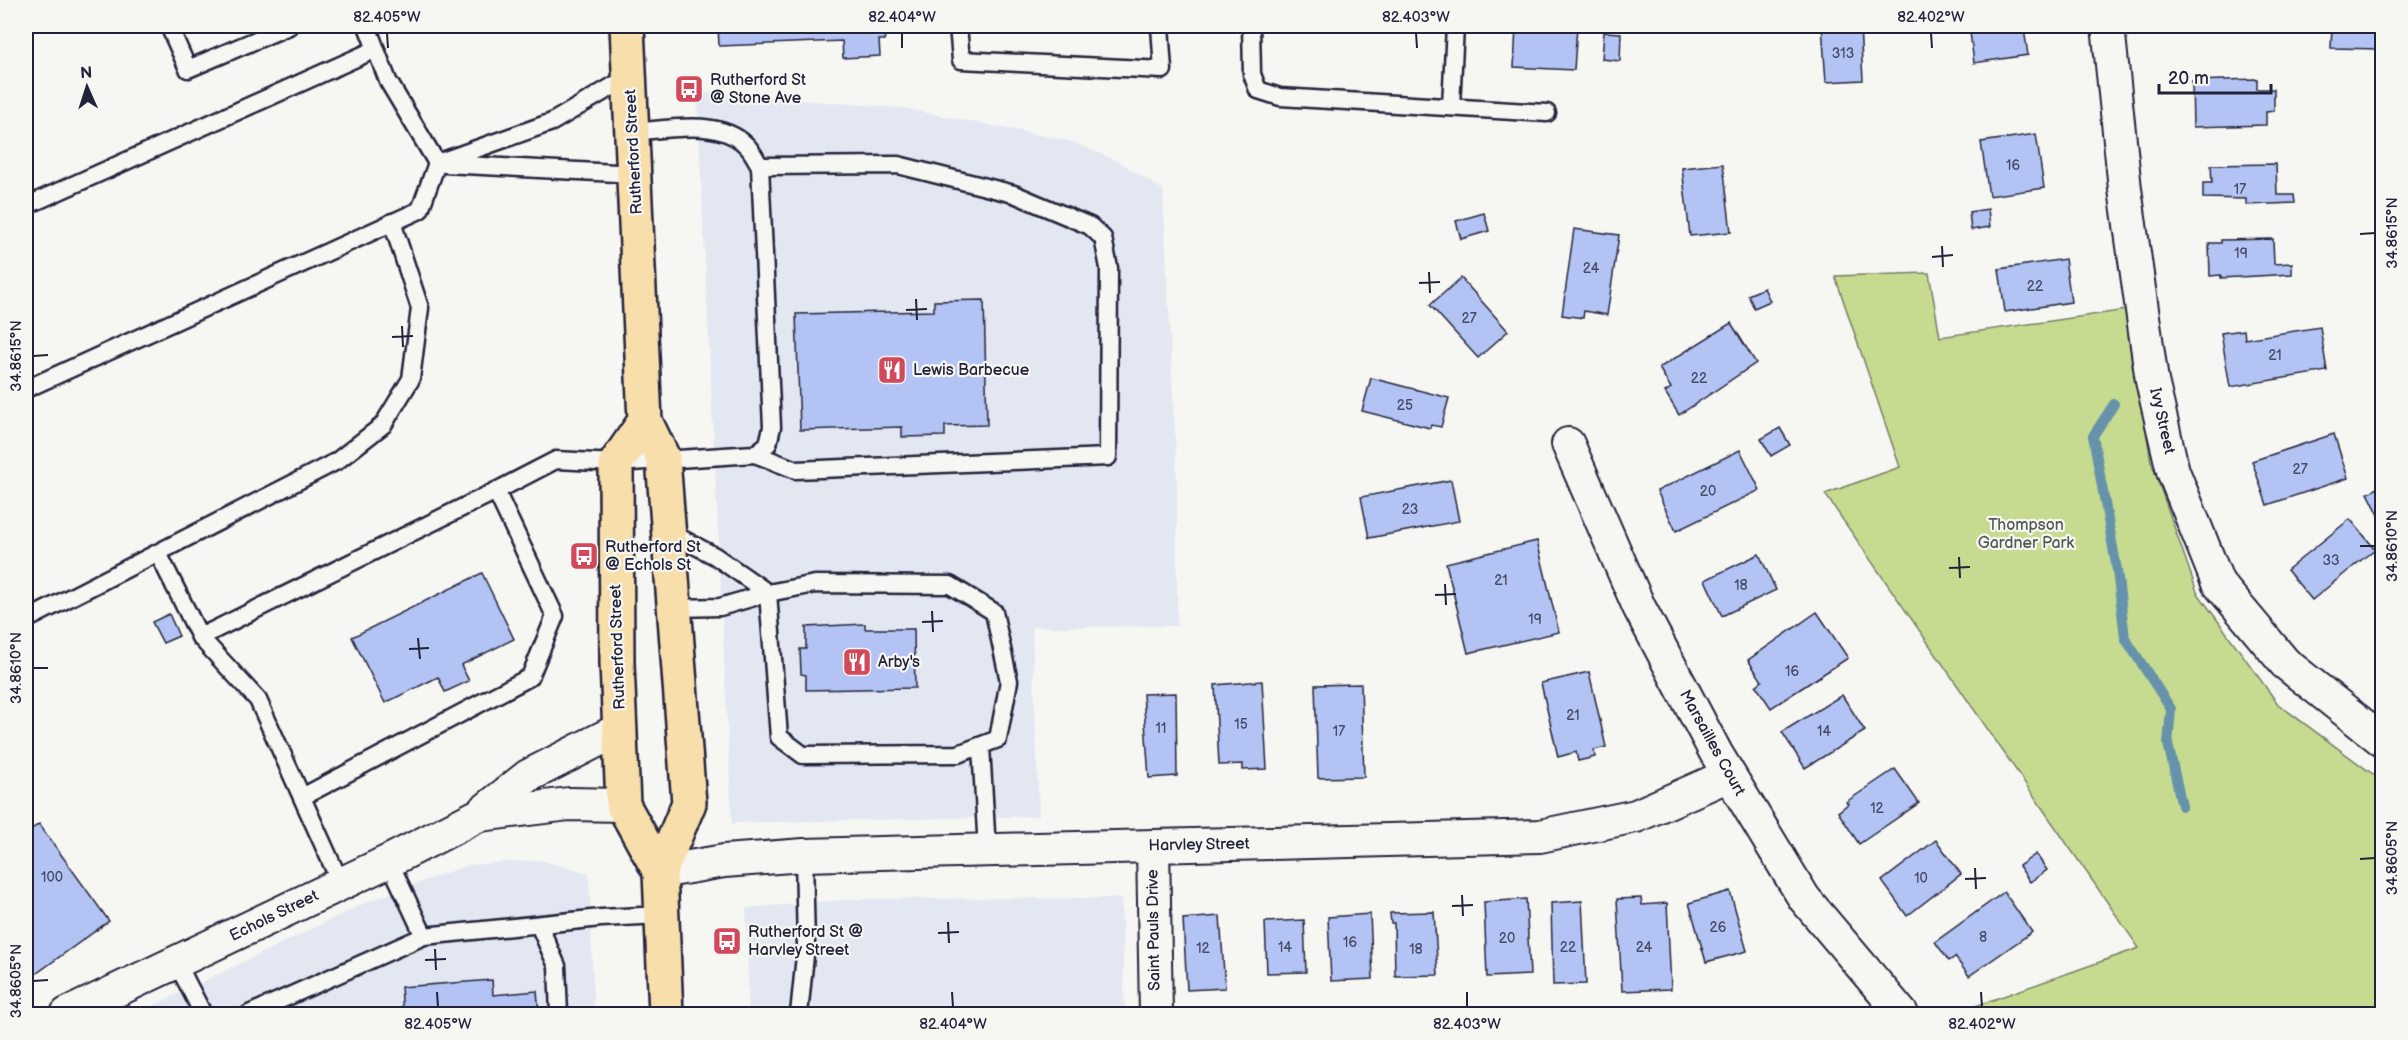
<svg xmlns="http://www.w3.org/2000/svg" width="2408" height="1040" viewBox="0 0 2408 1040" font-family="'Balsamiq Sans',sans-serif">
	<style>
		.built { fill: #e2e7f2 }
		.green { fill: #c6db90; stroke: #747e66; stroke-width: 1.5 }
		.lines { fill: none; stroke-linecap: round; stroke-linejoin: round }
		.stream { stroke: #6693ab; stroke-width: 10 }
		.building { fill: #b3c3f3; stroke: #22223b; stroke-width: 1.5 }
		.service-casing { stroke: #22223b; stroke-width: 21 }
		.minor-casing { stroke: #22223b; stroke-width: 36 }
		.primary-casing { stroke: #22223b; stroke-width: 38 }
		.service { stroke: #f6f6f2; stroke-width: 16 }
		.minor { stroke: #f6f6f2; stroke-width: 32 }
		.primary { stroke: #f8deab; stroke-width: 33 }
		.ticks { fill: none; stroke: #22223b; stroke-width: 2 }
		.labels { text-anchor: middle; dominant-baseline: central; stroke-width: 4.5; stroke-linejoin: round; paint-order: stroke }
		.number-label { font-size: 14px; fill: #464a69 }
		.poi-label { font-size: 16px; fill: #22223b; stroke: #f6f6f2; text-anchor: start }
		.street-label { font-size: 16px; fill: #22223b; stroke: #f6f6f2 }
		.park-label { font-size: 16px; fill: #535a54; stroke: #f6f6f2 }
		.neatline { fill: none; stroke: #22223b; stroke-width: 2 }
		.ticks-label { font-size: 15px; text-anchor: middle; fill: #22223b }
	</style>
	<rect width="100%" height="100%" fill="#f6f6f2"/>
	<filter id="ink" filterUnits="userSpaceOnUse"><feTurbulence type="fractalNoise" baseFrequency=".0167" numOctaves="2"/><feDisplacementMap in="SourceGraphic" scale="12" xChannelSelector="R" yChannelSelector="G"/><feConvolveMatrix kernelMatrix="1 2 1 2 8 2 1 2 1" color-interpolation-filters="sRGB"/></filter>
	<g filter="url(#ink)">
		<!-- built -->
		<g class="built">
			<path d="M697,92L902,108L1070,141L1120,162L1163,190L1177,477V626L1032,627L1039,816L732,823Z"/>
			<path d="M539,860L589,873L594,1014H136L369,901L468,865Z"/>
			<path d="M1121,898L1125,1014H749L746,908L856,899Z"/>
		</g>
		<!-- green -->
		<path class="green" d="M1929,273L1940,337L2126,310L2151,461L2197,592L2278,704L2382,781V1014H1953L2139,948L1825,494L1900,467L1835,276Z"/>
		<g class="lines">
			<!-- stream -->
			<path class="stream" d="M2114,404L2093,436L2117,570L2125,638L2171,709L2168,744L2182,806"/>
		</g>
		<!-- building -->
		<g class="building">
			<path d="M718,26H884L885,40H879L880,56L843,58L842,41L719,46Z"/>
			<path d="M1516,26H1577L1574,70L1514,67Z"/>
			<path d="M1822,26H1860L1863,80L1826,82Z"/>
			<path d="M1978,26H2029L2030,28L2024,29L2028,55L1974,63L1970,32L1979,31Z"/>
			<path d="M2332,26H2382V49L2331,48Z"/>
			<path d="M1604,32L1621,33L1620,61L1602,59Z"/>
			<path d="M2257,79V89H2274V111L2266,112V125L2193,127L2192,81Z"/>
			<path d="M2036,134L2044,188L1989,196L1981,142Z"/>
			<path d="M1723,164L1731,232L1690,236L1682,168Z"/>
			<path d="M2276,164L2277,195H2294L2295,203L2246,205V199L2203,198V183H2212L2211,165Z"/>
			<path d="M1988,209L1990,227L1971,230L1969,212Z"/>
			<path d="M1484,213L1489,231L1461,239L1456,221Z"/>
			<path d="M1574,229L1619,235L1607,315L1584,311L1583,318L1562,315Z"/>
			<path d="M2273,239L2274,264L2292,263V274L2221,278V275L2210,276L2209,243H2221V240Z"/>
			<path d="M2065,259L2071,302L2005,312L1999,269Z"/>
			<path d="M1461,278L1508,331L1478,358L1430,305Z"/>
			<path d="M1764,288L1770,301L1754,308L1748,295Z"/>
			<path d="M984,300L987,425L945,426V436L902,437V427L800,430L796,314L934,311V301Z"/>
			<path d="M1731,323L1756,363L1679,415L1665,392L1671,388L1659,368Z"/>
			<path d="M2320,327L2327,371L2230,387L2221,333L2244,330L2245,339Z"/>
			<path d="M1371,378L1449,398L1441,427L1431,425L1430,428L1362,411Z"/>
			<path d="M1780,428L1790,445L1771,456L1761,439Z"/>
			<path d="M2334,434L2348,478L2267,505L2252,461Z"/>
			<path d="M1740,450L1760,490L1676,531L1657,491Z"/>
			<path d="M1451,480L1459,521L1369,538L1361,497Z"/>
			<path d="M2382,486V521L2368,493Z"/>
			<path d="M2350,519L2375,549L2312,600L2287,570Z"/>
			<path d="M1537,541L1559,632L1468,653L1446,563Z"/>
			<path d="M1759,554L1776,590L1722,616L1705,580Z"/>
			<path d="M482,573L514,639L461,665L469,681L445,692L438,677L385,703L352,637Z"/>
			<path d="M1817,612L1848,658L1771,708L1756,686L1762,681L1748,660Z"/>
			<path d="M169,614L179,636L163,643L152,622Z"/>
			<path d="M865,624V629H914L915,688L806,690V675L801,674L800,649H806V627Z"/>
			<path d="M1589,672L1606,747L1594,750L1595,757L1578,761L1576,752L1558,757L1541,683Z"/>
			<path d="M1262,681L1267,769L1243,770V764L1219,765L1215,685Z"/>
			<path d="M1361,684L1364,777L1318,778L1315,685Z"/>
			<path d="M1176,693L1177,776L1149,778L1143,694Z"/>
			<path d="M1842,695L1865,731L1805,768L1782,732Z"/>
			<path d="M1895,769L1919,803L1859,844L1838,812L1848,804L1846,802Z"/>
			<path d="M39,824L109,921L26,981V833Z"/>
			<path d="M1936,840L1961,874L1907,916L1882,881Z"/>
			<path d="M2036,854L2047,870L2030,882L2019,866Z"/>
			<path d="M1730,891L1747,951L1706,962L1689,903Z"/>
			<path d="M2004,892L2032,932L1969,976L1955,957L1949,961L1935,942Z"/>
			<path d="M1641,898L1642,905L1667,903L1671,989L1622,991L1617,899Z"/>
			<path d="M1526,899L1530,975L1487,977L1484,902Z"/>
			<path d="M1582,901L1586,984L1553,985L1551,903Z"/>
			<path d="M1434,912L1438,975L1395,976L1394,923H1391L1390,913Z"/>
			<path d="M1370,914L1373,979L1331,981L1328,917Z"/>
			<path d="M1220,916L1225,988L1187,990L1183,919Z"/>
			<path d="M1304,920L1306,972L1267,973L1265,922Z"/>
			<path d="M492,980L493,995L537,991L539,1014H403L401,987Z"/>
		</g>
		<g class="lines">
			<!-- service casing -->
			<g class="service-casing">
				<g id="service">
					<path d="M169,26L188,69L289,26"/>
					<path d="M958,26L961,60L1163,70L1160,26"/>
					<path d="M1251,26L1252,74L1258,90L1280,97L1547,113"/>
					<path d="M1451,106L1455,26"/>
					<path d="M437,163L552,122L630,76"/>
					<path d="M444,164L636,174"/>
					<path d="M26,206L374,50"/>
					<path d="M26,389L420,210L437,163L388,81L367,26"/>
					<path d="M755,454L796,470L1108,457L1109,268L1103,238L1090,226L1014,194L898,165L760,166"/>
					<path d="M496,491L556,460L616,463L755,454L768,444L772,427L760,166C756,159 752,151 747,146C720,118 668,129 633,132"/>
					<path d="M671,533L715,556L768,593L815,584L950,585L994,612L1009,681L998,739L958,754L803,755L779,737L768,593L720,607L676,608"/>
					<path d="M158,553L200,637L258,700L341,884"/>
					<path d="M26,620L337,461L383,425L411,379L420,308L392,222"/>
					<path d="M200,637L496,491L555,616L530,677L302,797"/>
					<path d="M981,746L987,850"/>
					<path d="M539,925L557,966L559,1014"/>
					<path d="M424,936L601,918L662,915"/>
					<path d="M177,963L203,1014"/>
					<path d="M249,1014L424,936L389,861"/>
					<path d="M799,1014L806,946L804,855"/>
				</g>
			</g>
			<!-- minor casing -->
			<g class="minor-casing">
				<g id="minor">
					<path d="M2108,26L2125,189L2152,381L2173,471L2218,583L2285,663L2382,740"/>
					<path d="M1568,444L1639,607L1716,753L1804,898L1902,1014"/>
					<path d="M480,815L569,804L623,805"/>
					<path d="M1153,846L1156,1014"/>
					<path d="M660,872L724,861L804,855L1540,836L1636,816L1729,775"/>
					<path d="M67,1014L389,861L479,815L528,776L620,729"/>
				</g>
			</g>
			<!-- primary casing -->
			<g class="primary-casing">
				<g id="primary">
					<path d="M627,26L645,421L663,458L689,803L660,872L666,1014"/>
					<path d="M645,421L616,463L617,663L623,805L660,872"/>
				</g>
			</g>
			<!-- service -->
			<use href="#service" class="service"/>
			<!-- minor -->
			<use href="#minor" class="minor"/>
			<!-- primary -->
			<use href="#primary" class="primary"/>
		</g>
	</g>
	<!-- ticks -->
	<path class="ticks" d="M387,33L388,48M902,33V48M1416,33L1417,48M1931,33L1932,48M2360,234L2375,233M1942,246L1943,267M1932,257L1953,255M1429,272L1430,293M1419,283L1440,282M916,299L917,320M906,310L927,309M402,326L403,347M392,337L413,336M33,356L48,355M2360,546H2375M1959,557L1960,578M1949,568L1970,567M1445,584L1446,605M1435,595L1456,594M932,611L933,632M922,622L943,621M418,638L420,659M409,649L429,648M33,668H48M2360,859L2375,858M1975,868L1976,889M1965,879L1986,878M1462,895L1463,916M1452,906L1473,905M948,922L949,943M938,933L959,932M435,949L436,970M425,960L446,959M33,981L48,980M437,992L438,1007M952,992L953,1007M1467,992V1007M1981,992L1982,1007"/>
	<!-- icons -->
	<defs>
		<g id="bus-square" transform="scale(1.5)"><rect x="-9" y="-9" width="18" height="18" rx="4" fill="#d1495b" stroke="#f6f6f2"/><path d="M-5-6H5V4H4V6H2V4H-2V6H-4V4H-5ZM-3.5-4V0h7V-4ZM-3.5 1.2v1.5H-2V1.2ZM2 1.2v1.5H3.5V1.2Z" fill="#fff"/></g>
		<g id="restaurant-square" transform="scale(1.5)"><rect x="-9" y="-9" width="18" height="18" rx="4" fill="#d1495b" stroke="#f6f6f2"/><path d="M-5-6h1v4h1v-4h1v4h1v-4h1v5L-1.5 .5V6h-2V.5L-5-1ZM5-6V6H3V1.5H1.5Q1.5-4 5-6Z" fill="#fff"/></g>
	</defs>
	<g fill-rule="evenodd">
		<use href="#bus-square" x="689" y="89"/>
		<use href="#restaurant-square" x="892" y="370"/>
		<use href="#bus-square" x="584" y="556"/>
		<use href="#restaurant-square" x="857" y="662"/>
		<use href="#bus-square" x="727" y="941"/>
	</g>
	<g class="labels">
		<!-- number labels -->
		<g class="number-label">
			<text x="1843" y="53">313</text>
			<text x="2013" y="165">16</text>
			<text x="2240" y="189">17</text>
			<text x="2241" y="253">19</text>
			<text x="1591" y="268">24</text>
			<text x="2035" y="286">22</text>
			<text x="1469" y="318">27</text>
			<text x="2275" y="355">21</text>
			<text x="1699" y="378">22</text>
			<text x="1405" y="405">25</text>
			<text x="2300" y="469">27</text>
			<text x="1708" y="491">20</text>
			<text x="1410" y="509">23</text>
			<text x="2331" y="560">33</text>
			<text x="1501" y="580">21</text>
			<text x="1741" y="585">18</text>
			<text x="1535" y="619">19</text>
			<text x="1792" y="671">16</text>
			<text x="1573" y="715">21</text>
			<text x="1241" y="724">15</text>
			<text x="1161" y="728">11</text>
			<text x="1339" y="731">17</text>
			<text x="1824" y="731">14</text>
			<text x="1877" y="808">12</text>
			<text x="52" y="877">100</text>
			<text x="1921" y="878">10</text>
			<text x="1718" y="927">26</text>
			<text x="1983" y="937">8</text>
			<text x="1507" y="938">20</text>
			<text x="1350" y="942">16</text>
			<text x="1285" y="947">14</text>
			<text x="1568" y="947">22</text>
			<text x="1644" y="947">24</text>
			<text x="1203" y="948">12</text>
			<text x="1416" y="949">18</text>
		</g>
		<!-- poi labels -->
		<g class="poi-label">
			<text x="710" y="80">Rutherford St<tspan x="710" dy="18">@ Stone Ave</tspan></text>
			<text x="913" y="370">Lewis Barbecue</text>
			<text x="605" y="547">Rutherford St<tspan x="605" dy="18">@ Echols St</tspan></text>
			<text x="878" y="662">Arby's</text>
			<text x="748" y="932">Rutherford St @<tspan x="748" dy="18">Harvley Street</tspan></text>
		</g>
		<!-- street labels -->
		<g class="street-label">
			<text transform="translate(634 152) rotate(-93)">Rutherford Street</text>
			<text transform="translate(2162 421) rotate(77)">Ivy Street</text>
			<text transform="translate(618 647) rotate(-92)">Rutherford Street</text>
			<text transform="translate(1712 743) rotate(61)">Marsailles Court</text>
			<text transform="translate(1199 845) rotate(-1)">Harvley Street</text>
			<text transform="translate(274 916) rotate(-26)">Echols Street</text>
			<text transform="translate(1154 930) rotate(-91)">Saint Pauls Drive</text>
		</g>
		<!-- park labels -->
		<g class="park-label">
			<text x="2026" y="525">Thompson<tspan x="2026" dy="18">Gardner Park</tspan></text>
		</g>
	</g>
	<!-- margin -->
	<rect width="2408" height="1040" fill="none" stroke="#f6f6f2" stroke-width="66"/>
	<!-- north arrow -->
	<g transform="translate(87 87) rotate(357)" stroke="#f6f6f2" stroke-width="4.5" paint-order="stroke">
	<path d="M0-4.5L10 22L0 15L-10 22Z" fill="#22223b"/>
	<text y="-9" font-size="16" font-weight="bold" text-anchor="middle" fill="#22223b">N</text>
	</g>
	<!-- scale -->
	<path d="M2159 84v9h112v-9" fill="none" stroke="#22223b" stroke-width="3"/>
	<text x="2168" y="84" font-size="18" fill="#22223b" stroke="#f6f6f2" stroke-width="4.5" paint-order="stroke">20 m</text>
	<rect x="33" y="33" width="2342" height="974" class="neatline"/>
	<g class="ticks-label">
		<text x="387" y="22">82.405°W</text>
		<text x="902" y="22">82.404°W</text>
		<text x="1416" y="22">82.403°W</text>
		<text x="1931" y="22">82.402°W</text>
		<text transform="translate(2392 233) rotate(-90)" y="5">34.8615°N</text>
		<text transform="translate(16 356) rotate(-90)" y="5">34.8615°N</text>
		<text transform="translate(2392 546) rotate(-90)" y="5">34.8610°N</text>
		<text transform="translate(16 668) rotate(-90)" y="5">34.8610°N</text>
		<text transform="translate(2392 858) rotate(-90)" y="5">34.8605°N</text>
		<text transform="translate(16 981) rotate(-90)" y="5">34.8605°N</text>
		<text x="438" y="1029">82.405°W</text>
		<text x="953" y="1029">82.404°W</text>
		<text x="1467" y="1029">82.403°W</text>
		<text x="1982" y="1029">82.402°W</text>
	</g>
</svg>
